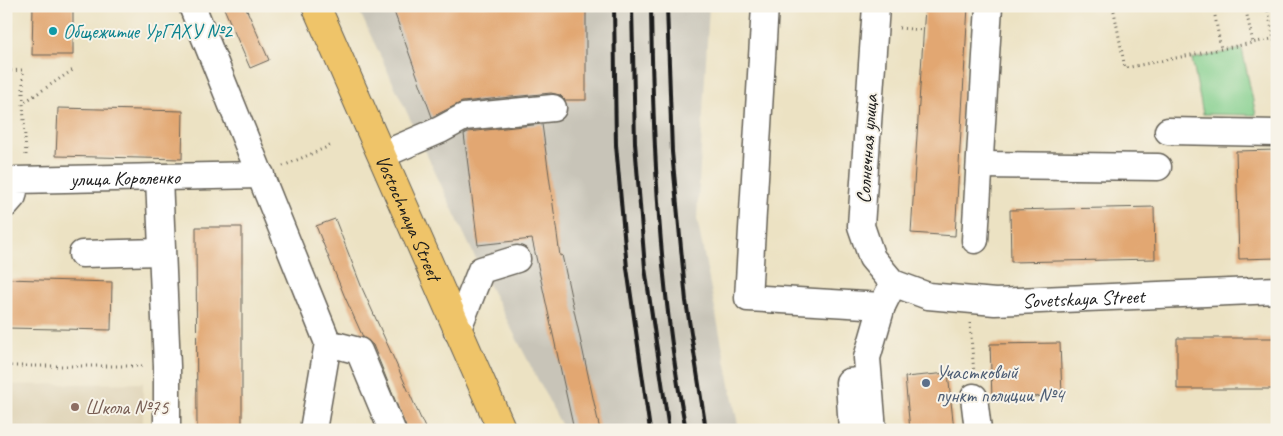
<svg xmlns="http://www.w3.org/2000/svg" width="1283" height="436" viewBox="0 0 1283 436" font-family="Caveat,sans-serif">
	<rect width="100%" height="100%" fill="#f7f3e8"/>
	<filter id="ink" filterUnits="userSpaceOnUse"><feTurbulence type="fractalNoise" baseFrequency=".02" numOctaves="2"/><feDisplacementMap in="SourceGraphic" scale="10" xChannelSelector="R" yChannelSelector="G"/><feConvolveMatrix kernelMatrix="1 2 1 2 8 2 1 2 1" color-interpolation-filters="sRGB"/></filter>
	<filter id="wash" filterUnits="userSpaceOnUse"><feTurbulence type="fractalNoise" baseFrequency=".0096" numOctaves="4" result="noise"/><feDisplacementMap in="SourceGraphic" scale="20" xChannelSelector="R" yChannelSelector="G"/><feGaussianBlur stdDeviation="1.12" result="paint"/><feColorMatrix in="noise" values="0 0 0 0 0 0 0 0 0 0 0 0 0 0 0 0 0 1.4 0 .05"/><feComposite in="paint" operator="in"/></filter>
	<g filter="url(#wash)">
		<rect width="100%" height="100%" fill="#ece2c3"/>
		<path fill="#ded2b4" d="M143,383V430H6V385Z"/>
		<path fill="#c8c4b8" d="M357,6H709L697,219L739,430H564L481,270Z"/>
		<path fill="#83cf8d" stroke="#507654" d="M1242,49L1256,115L1203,114L1192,59Z"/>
		<g id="blocks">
			<path fill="#e2a772" d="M33,6H73V55H32Z
				M223,6H245L269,60L250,68Z
				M392,6H586V100H565L560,95L551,93L462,102L432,117Z
				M925,6H968L955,236L911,233Z
				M58,108L183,111L182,159L56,156Z
				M542,124L560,256L562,255L600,430H574L532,239L478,245L464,134L468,132Z
				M1277,150V258L1239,259L1236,151Z
				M1154,207L1155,259L1011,262L1010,210Z
				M335,219L362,288L426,430H407L373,345L363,337L344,295L316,226Z
				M196,227H242V430H197Z
				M6,279L112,282L111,330L6,328Z
				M1177,338H1277V389H1177Z
				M1060,343L1062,396L992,398L990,344Z
				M948,373L954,430H910L905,377Z"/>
		</g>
	</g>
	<g filter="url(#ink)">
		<use href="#blocks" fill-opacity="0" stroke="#656156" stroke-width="1"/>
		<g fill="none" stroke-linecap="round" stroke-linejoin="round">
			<g stroke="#656156" stroke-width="29">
				<g id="minor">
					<path d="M192,6L328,343L313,430"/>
					<path d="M765,6L748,298L882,306"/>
					<path id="s1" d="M876,6L861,226L872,258L893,283L928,296L995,302L1277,290"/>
					<path d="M1168,131L1277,133"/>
					<path d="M382,155L440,130L464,117L553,108"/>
					<path d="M980,165L1158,167"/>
					<path d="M159,178L167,366V430"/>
					<path id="s2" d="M6,204L13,196L16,180L261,175"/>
					<path d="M975,240L989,6"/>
					<path d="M82,254L161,252"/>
					<path d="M457,331L481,270L517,259"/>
					<path d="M328,343L359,351L392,430"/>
					<path d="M974,397L978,430"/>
					<path d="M852,430L849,382L868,380"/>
					<path d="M873,430L867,358L882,306L890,290"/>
				</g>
			</g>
			<g stroke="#656156" stroke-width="30">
				<g id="major">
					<path id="s3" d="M316,6L502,430"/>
				</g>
			</g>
			<path stroke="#656156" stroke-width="3" stroke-dasharray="1 4" stroke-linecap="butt" d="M1113,6L1125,68L1277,38
				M1245,6L1253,43
				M1267,6L1277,54
				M1215,16L1221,49
				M899,28L924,30
				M6,71L23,70V102
				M26,155L23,103L73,70
				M283,166L332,145
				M970,323L974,374
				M6,366H143"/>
			<use href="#minor" stroke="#fff" stroke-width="26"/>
			<use href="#major" stroke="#efc469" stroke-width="28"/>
			<path stroke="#1c1c1c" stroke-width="4" d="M614,6L616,145L627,268L650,430
				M632,6L635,143L645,268L669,430
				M651,6C653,148 659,290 686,430
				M667,6L672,152L686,301L706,430"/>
		</g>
	</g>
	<circle fill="#0f9aa8" stroke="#f7f3e8" stroke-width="2" cx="53" cy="31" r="5"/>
	<circle fill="#5c6f8a" stroke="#f7f3e8" stroke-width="2" cx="926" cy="383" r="5"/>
	<circle fill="#8d6e63" stroke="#f7f3e8" stroke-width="2" cx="75" cy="407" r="5"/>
	<g text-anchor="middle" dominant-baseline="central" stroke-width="4" stroke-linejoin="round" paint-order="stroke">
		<g font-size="20" fill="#0d838f" stroke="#f7f3e8" text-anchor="start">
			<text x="63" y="31">Общежитие УрГАХУ №2</text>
		</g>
		<g font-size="20" fill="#1c1c1c" stroke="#f7f3e8">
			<text transform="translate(867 149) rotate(-86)">Солнечная улица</text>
			<text stroke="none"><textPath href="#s2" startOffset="136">улица Короленко</textPath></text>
			<text stroke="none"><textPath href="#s3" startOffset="231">Vostochnaya Street</textPath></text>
			<text stroke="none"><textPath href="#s1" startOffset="480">Sovetskaya Street</textPath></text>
		</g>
		<g font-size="20" fill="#4e5e75" stroke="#f7f3e8" text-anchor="start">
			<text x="936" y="372">Участковый<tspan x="936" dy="23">пункт полиции №4</tspan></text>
		</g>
		<g font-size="20" fill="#785e54" stroke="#f7f3e8" text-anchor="start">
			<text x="85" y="407">Школа №75</text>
		</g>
	</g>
	<rect width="1283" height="436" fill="none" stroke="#f7f3e8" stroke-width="25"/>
</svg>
